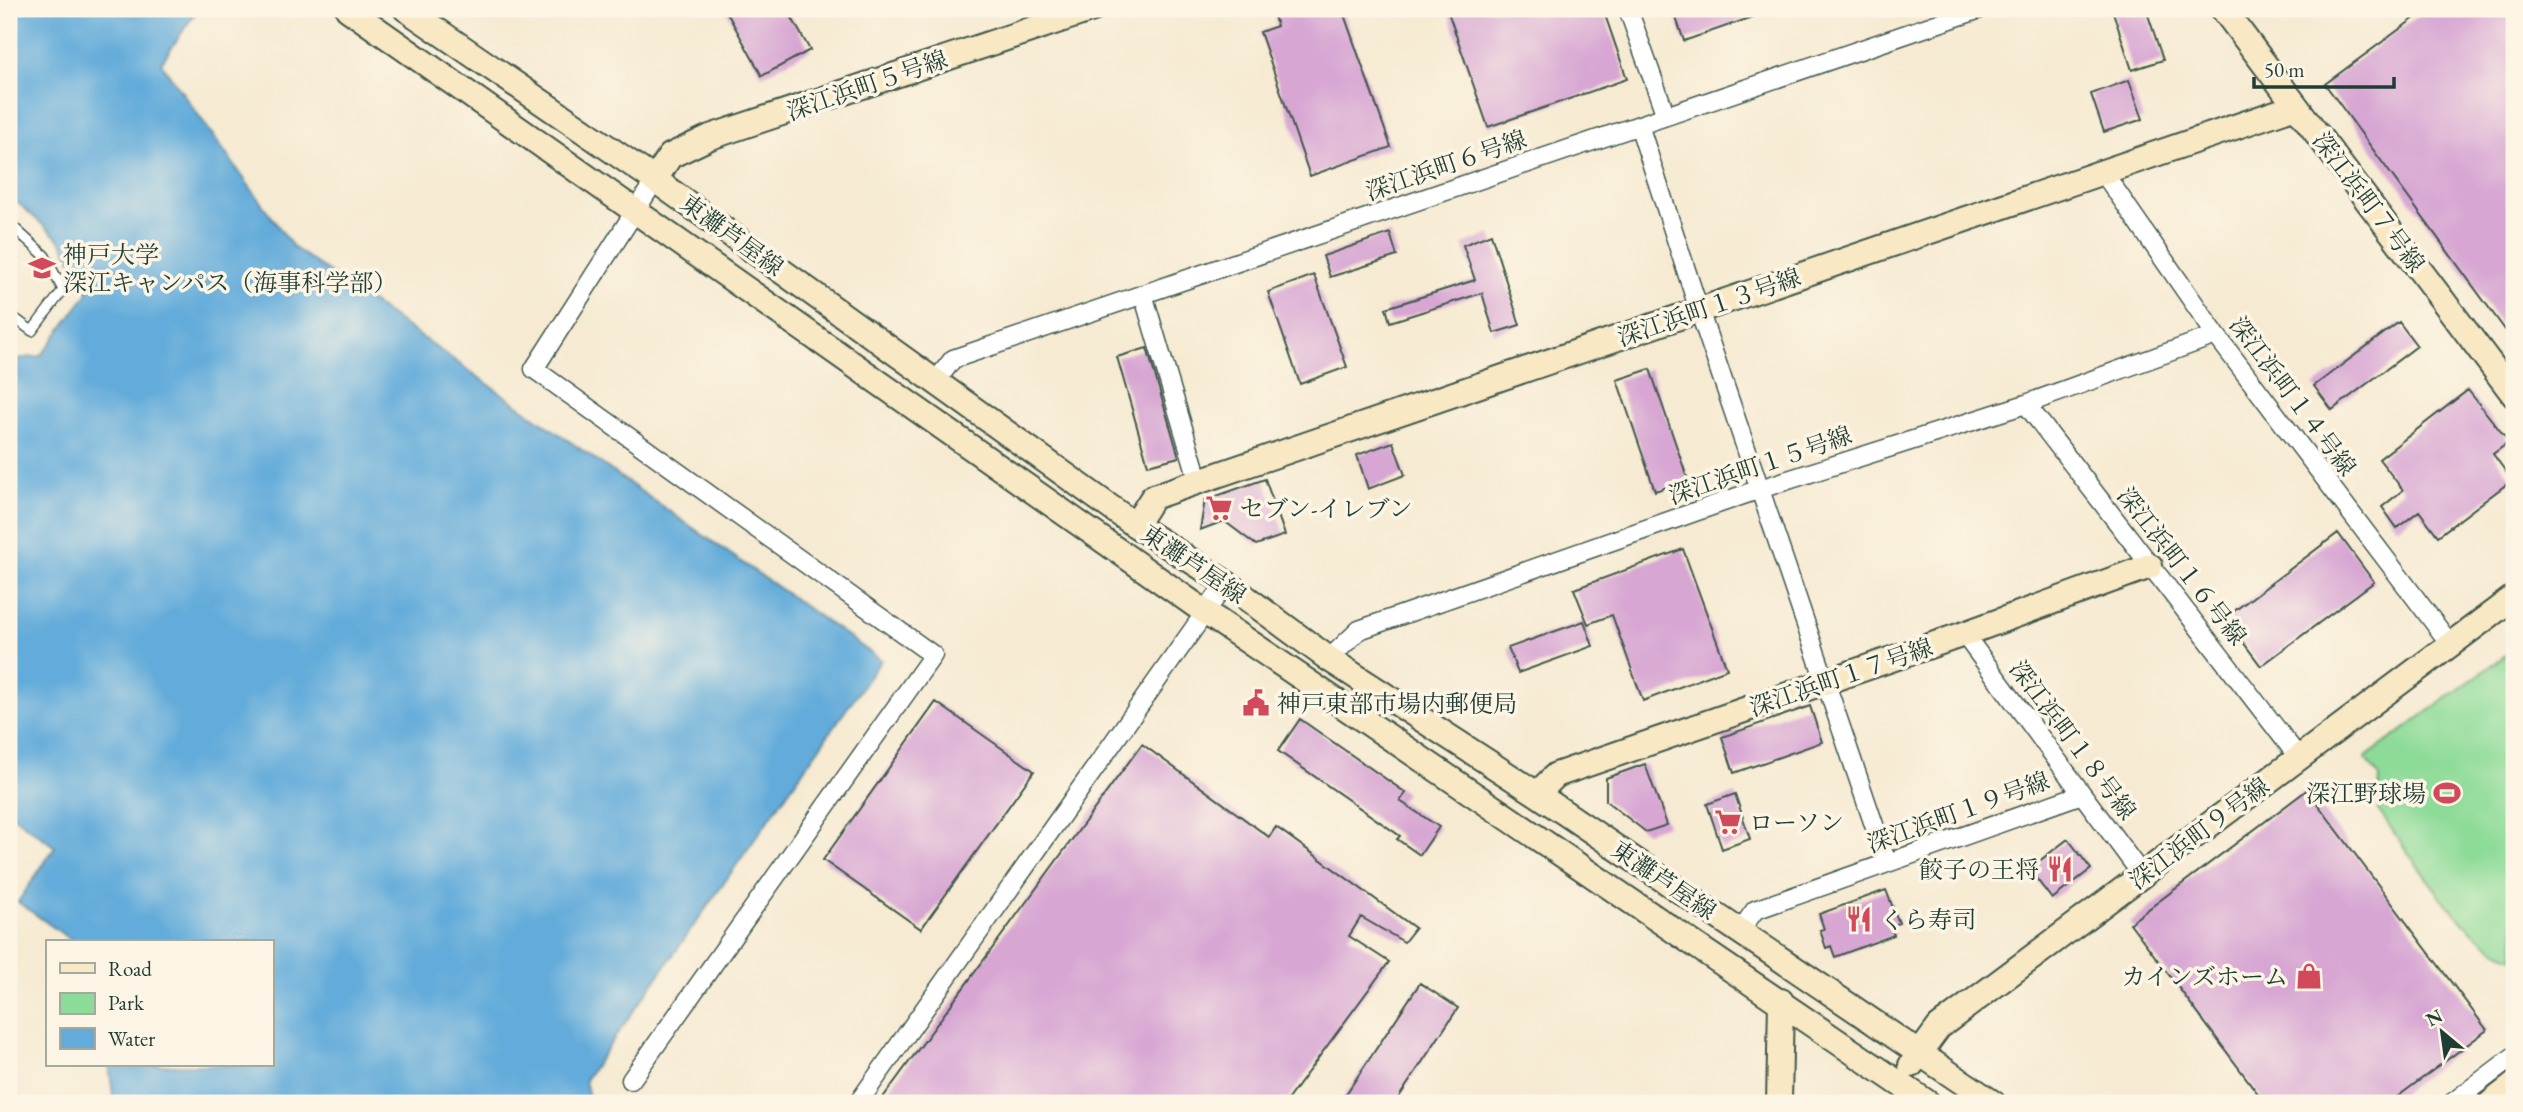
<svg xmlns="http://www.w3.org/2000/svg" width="2523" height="1112" viewBox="0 0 2523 1112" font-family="'EB Garamond','Noto Serif JP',serif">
	<rect width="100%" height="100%" fill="#fcf5e5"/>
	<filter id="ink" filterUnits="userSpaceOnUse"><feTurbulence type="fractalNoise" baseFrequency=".0143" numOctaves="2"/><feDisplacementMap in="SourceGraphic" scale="14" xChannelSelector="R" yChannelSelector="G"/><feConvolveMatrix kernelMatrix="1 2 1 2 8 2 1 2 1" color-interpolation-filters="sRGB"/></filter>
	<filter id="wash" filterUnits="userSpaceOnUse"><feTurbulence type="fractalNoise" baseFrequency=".00686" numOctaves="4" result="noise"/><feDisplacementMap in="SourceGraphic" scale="28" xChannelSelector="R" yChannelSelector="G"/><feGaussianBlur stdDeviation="1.57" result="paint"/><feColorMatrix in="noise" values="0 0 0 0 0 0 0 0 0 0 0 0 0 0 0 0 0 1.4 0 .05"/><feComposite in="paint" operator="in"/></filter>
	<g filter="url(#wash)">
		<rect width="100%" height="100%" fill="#f6ead2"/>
		<path fill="#8ddb98" stroke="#568c66" stroke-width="2" d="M2514,649V958C2464,943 2409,852 2378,810L2380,777L2365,758Z"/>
		<path fill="#62abda" stroke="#407487" stroke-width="2" d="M9,9H198L161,63L293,247L881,660L585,1080L590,1103H114L109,1065H271V942H74L18,902L55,847L9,813V360L41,356L88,293L61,241L9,195Z"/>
		<g id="blocks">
			<path fill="#d7a6d3" d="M725,9H787L810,50L762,76Z
				M1272,9H1342L1391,147L1310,176L1260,32L1277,26Z
				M1447,9H1603L1627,79L1488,127Z
				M1673,9H1769L1770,11L1684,41Z
				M2112,9H2146L2163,60L2132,70Z
				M2427,9H2514V342L2325,84Z
				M2129,80L2143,119L2104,132L2091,94Z
				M1390,233L1397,256L1330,277L1323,256Z
				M1491,234L1520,325L1494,333L1482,293L1390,322L1386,308L1475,280L1463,245Z
				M1314,275L1347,367L1300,384L1268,292Z
				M2399,322L2417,346L2332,410L2314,386Z
				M1147,348L1179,457L1148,465L1117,357Z
				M1650,369L1688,480L1655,491L1617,380Z
				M2468,390L2509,442L2493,454L2512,480L2438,536L2419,511L2397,528L2382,507L2403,490L2379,459Z
				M1393,442L1405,475L1368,489L1357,455Z
				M1265,479L1285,535L1256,545L1224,521L1200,530L1205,500Z
				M2338,533L2374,582L2261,666L2225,618Z
				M1683,549L1727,669L1643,701L1612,615L1588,624L1574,589Z
				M1584,621L1593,646L1518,673L1508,648Z
				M936,702L1034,771L921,929L823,860Z
				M1810,706L1822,742L1734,773L1722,737Z
				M1300,719L1406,793L1400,801L1439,827L1420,855L1397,839L1400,836L1278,751Z
				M1142,744L1269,837L1276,827L1415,928L1404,942L1361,917L1349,936L1389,962L1285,1103H879Z
				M1645,764L1667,825L1646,832L1606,801V778Z
				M2307,790L2487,1030L2389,1103H2265L2130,923Z
				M1735,794L1750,839L1722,849L1707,804Z
				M2068,839L2091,869L2052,899L2029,869Z
				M1886,890L1899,923L1890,926L1894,935L1835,957L1831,946L1826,948L1820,930L1824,929L1819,914Z
				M1420,983L1458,1008L1395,1103H1340Z"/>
		</g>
	</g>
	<g filter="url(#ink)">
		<use href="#blocks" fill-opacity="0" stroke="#3f574c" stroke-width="2"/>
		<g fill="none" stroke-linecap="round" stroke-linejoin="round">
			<g stroke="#3f574c" stroke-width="12">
				<path id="lane" d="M9,223L45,256L63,290L32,331L9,314"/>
			</g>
			<g stroke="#3f574c" stroke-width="21">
				<path id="street" d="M1628,9L1666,116
					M1639,125L1699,310L1887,863
					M2103,172L2216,335L2451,645
					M1143,294L1199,482
					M936,381L953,359L1980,9
					M2026,404L2299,758
					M1964,634L2142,875
					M1329,659L1359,630L1760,489L2026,404L2216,335
					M1740,931L1755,910L2082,794
					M631,1080L933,655L534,369L655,180
					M858,1103L1226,583
					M2452,1103L2514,1056"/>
			</g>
			<g stroke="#3f574c" stroke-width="28">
				<path id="secondary" d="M348,9L1205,612L1928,1103
					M406,9L655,180L1135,525L1226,583L1329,659L1537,794L1993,1103
					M2223,9L2514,395
					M655,180L670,156L710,137L1093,9
					M1135,525L1153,497L2296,106
					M1537,794L1556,775L1964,634L2150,566
					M1911,1065L1939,1027L2514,597
					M1779,1103L1781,1001
					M2491,1103L2514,1085"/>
			</g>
			<path stroke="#3f574c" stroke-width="3.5" stroke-dasharray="2 5" stroke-linecap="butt" d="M2427,1103L2435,1097"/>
			<use href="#lane" stroke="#fff" stroke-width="9"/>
			<use href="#street" stroke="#fff" stroke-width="18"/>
			<use href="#secondary" stroke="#f8e8c3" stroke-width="24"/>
		</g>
	</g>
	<defs>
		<g id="university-bare" transform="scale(2.1)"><path d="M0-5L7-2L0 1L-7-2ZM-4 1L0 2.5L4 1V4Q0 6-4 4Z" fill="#d1495b" stroke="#fcf5e5" stroke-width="2.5" paint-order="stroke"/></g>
		<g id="supermarket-bare" transform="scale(2.1)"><path d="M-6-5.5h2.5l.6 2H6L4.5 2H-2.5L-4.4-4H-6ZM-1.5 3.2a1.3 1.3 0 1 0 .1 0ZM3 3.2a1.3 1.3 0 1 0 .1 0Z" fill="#d1495b" stroke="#fcf5e5" stroke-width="2.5" paint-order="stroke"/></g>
		<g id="civic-bare" transform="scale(2.1)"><path d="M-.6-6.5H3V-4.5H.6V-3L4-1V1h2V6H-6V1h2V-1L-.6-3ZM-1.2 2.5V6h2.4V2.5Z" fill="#d1495b" stroke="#fcf5e5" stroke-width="2.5" paint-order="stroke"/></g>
		<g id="stadium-bare" transform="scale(2.1)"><path d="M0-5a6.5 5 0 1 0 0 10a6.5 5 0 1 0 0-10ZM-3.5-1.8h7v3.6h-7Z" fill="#d1495b" stroke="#fcf5e5" stroke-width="2.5" paint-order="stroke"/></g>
		<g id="restaurant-bare" transform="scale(2.1)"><path d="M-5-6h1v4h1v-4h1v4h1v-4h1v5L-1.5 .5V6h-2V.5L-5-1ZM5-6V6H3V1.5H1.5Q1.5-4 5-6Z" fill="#d1495b" stroke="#fcf5e5" stroke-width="2.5" paint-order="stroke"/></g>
		<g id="shop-bare" transform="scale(2.1)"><path d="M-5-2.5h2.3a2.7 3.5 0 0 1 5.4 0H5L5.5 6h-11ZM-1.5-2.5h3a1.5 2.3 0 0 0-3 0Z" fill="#d1495b" stroke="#fcf5e5" stroke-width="2.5" paint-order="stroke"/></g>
	</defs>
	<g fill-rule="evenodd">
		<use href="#university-bare" x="42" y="268"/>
		<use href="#supermarket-bare" x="1219" y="508"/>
		<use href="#civic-bare" x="1256" y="703"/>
		<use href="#stadium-bare" x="2447" y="793"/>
		<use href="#supermarket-bare" x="1728" y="822"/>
		<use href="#restaurant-bare" x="2060" y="869"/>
		<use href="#restaurant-bare" x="1859" y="919"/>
		<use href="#shop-bare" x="2309" y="976"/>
	</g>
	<g text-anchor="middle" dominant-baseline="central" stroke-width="7" stroke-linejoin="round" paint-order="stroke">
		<g font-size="24" fill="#1f3d34" stroke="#fcf5e5">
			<text transform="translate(867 85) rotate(-19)">深江浜町５号線</text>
			<text transform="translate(1446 165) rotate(-19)">深江浜町６号線</text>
			<text transform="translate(2369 202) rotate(53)">深江浜町７号線</text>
			<text transform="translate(732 235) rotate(36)">東灘芦屋線</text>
			<text transform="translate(1709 307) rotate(-19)">深江浜町１３号線</text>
			<text transform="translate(2293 396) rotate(53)">深江浜町１４号線</text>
			<text transform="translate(1760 465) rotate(-19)">深江浜町１５号線</text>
			<text transform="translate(1194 564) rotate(34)">東灘芦屋線</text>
			<text transform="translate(2182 566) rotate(52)">深江浜町１６号線</text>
			<text transform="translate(1841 677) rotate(-19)">深江浜町１７号線</text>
			<text transform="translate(2073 740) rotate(53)">深江浜町１８号線</text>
			<text transform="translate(1958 812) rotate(-20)">深江浜町１９号線</text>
			<text transform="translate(2199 833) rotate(-37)">深江浜町９号線</text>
			<text transform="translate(1664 880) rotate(34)">東灘芦屋線</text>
		</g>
		<g font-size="24" fill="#1f3d34" stroke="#fcf5e5" text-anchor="start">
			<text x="63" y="254">神戸大学<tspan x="63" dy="28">深江キャンパス（海事科学部）</tspan></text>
			<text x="1240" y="508">セブン-イレブン</text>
			<text x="1277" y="703">神戸東部市場内郵便局</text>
			<text x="2426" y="793" text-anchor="end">深江野球場</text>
			<text x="1749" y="822">ローソン</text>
			<text x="2039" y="869" text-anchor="end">餃子の王将</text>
			<text x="1880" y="919">くら寿司</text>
			<text x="2288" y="976" text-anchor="end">カインズホーム</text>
		</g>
	</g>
	<rect width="2523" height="1112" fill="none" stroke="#fcf5e5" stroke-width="35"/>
	<rect x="46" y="940" width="228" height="126" fill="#fcf5e5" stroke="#a4ab9e" stroke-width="2"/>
	<rect x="60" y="963" width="35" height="10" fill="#f8e8c3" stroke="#a4ab9e" stroke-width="2"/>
	<text x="108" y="976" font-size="21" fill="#1f3d34">Road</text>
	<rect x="60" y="993" width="35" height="21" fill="#8ddb98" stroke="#a4ab9e" stroke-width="2"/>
	<text x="108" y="1010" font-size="21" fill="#1f3d34">Park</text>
	<rect x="60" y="1028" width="35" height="21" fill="#62abda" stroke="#a4ab9e" stroke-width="2"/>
	<text x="108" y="1046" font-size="21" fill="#1f3d34">Water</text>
	<g transform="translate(2442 1032) rotate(331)" stroke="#fcf5e5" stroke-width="5" paint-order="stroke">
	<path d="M0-5L12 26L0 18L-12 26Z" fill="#1f3d34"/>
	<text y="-10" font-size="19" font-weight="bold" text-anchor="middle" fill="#1f3d34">N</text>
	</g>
	<path d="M2254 77v10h140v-10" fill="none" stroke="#1f3d34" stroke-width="3.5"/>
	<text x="2264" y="77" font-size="21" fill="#1f3d34" stroke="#fcf5e5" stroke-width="5" paint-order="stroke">50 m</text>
</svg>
